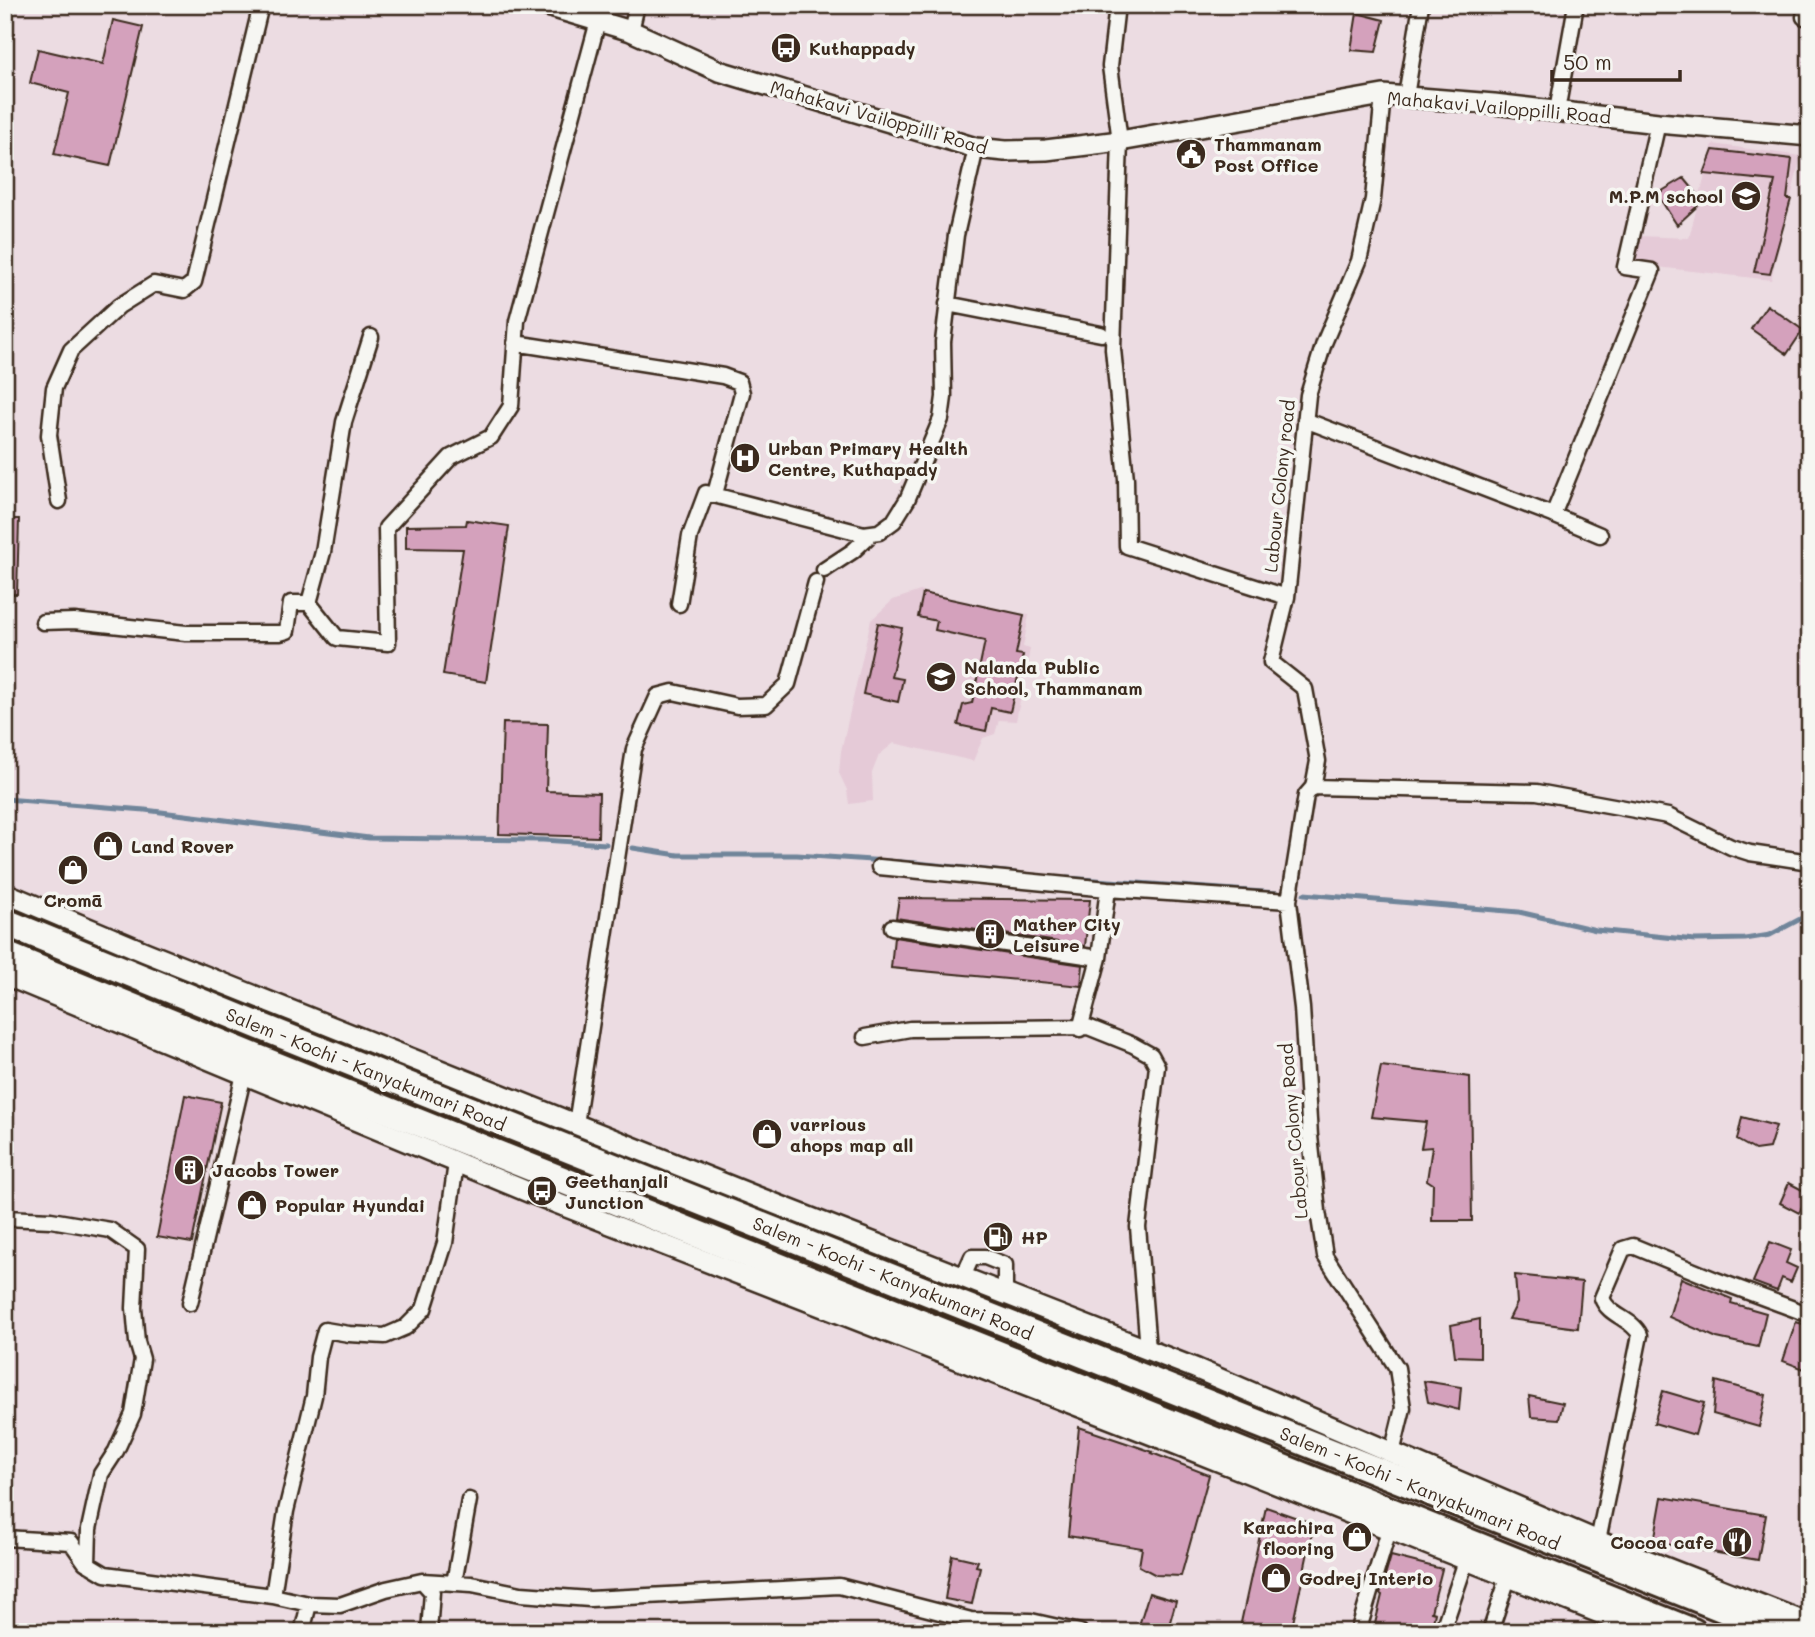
<svg xmlns="http://www.w3.org/2000/svg" width="1815" height="1637" viewBox="0 0 1815 1637" font-family="Mali,sans-serif">
	<rect width="100%" height="100%" fill="#ecdce2"/>
	<filter id="ink" filterUnits="userSpaceOnUse"><feTurbulence type="fractalNoise" baseFrequency=".0143" numOctaves="2"/><feDisplacementMap in="SourceGraphic" scale="14" xChannelSelector="R" yChannelSelector="G"/><feConvolveMatrix kernelMatrix="1 2 1 2 8 2 1 2 1" color-interpolation-filters="sRGB"/></filter>
	<g filter="url(#ink)">
		<path fill="#e5cad7" d="M1713,144L1801,156L1771,280L1631,264L1638,236L1689,238Z
			M920,591L1029,615L1023,647L1030,649L1016,721L999,720L995,734L983,738L973,761L894,743L879,755L872,773L873,801L849,804L847,790L839,773L841,751L871,620L893,600Z"/>
		<g fill="none" stroke-linecap="round" stroke-linejoin="round">
			<path stroke="#6f859a" stroke-width="5" d="M5,799L145,810L369,838L543,840L606,844
				M633,848L678,855H797L916,863L1015,873
				M1067,878L1277,893
				M1304,894L1519,912L1596,930L1695,940L1745,939L1770,935L1804,917L1810,927"/>
		</g>
		<path fill="#d4a1bc" stroke="#3b2a1e" stroke-width="2" d="M1357,13L1384,20L1376,52L1351,50Z
			M113,20L143,27L110,166L54,154L69,93L30,83L38,49L103,64Z
			M1713,150L1792,159L1787,199H1791L1770,274L1754,272L1775,181L1704,174Z
			M1684,178L1703,201L1677,225L1657,194Z
			M1767,305L1803,330L1787,354L1751,329Z
			M5,519H19L17,594H5Z
			M467,520L509,526L486,682L443,675L463,549L406,548V526L466,525Z
			M923,593L1024,615L1016,654L1023,655L1010,712L991,708L986,731L958,725L963,705L972,703L985,641L935,630L937,621L918,617Z
			M878,623L902,628L891,677L903,679L898,702L863,694Z
			M503,723L548,724L546,791L599,793L598,837L499,834Z
			M899,898L1090,900L1085,946L896,918Z
			M894,937L1083,965L1081,986L891,968Z
			M1381,1066L1470,1077L1472,1221H1432L1433,1184L1427,1180L1432,1147L1421,1148L1426,1122L1371,1117Z
			M185,1095L221,1102L192,1243L157,1237Z
			M1742,1117L1776,1126L1769,1148L1755,1150L1737,1140Z
			M1789,1183L1810,1194L1799,1213L1780,1203Z
			M1770,1242L1791,1250L1786,1263L1797,1268L1791,1282L1782,1278L1777,1291L1753,1282Z
			M1515,1275L1582,1282L1578,1328L1509,1319L1517,1303Z
			M1681,1278L1732,1299L1731,1303L1766,1313L1758,1347L1717,1338L1669,1317Z
			M1480,1319V1357L1455,1356L1451,1325Z
			M1796,1322L1810,1326V1353L1804,1369L1783,1361Z
			M1424,1381L1461,1387L1459,1410L1428,1402Z
			M1716,1381L1766,1395L1759,1427L1713,1414Z
			M1663,1391L1704,1403L1695,1435L1654,1423Z
			M1529,1396L1563,1403L1559,1419L1531,1417Z
			M1079,1427L1153,1452L1152,1453L1209,1475L1181,1576L1156,1575L1139,1566L1142,1548L1068,1536Z
			M1662,1497L1766,1515L1758,1560L1654,1542Z
			M1266,1507L1314,1524L1291,1632H1239Z
			M952,1555L978,1561L976,1566L980,1567L972,1604L945,1599Z
			M1391,1556L1442,1569L1431,1612L1435,1613L1431,1632H1373L1382,1595L1380,1594Z
			M1149,1593L1176,1601L1167,1632H1137Z"/>
		<g fill="none" stroke-linecap="round" stroke-linejoin="round">
			<g stroke="#3b2a1e" stroke-width="19">
				<path id="street" d="M1117,5L1110,66L1120,141L1113,349L1126,479L1127,546L1287,597
					M1804,17L1806,5
					M631,31L637,5
					M1406,96L1421,5
					M1557,111L1576,5
					M947,304L1101,334
					M515,343L723,376L739,382L742,393L715,494
					M1305,420L1553,515L1600,535
					M59,501L49,435L54,388L71,350L119,306L154,284L184,290L194,282L261,5
					M1553,515L1652,271L1625,267L1658,123
					M824,570L853,551L871,534
					M309,603L337,638L388,643L386,528L451,457L491,437L511,406L517,321L598,21
					M679,604L690,536L706,493L864,534L879,532L894,521L907,500L941,419L944,397L943,342L956,235L976,148
					M43,622L74,621L186,633H280L287,631L291,603H309L323,552L344,422L371,337
					M1313,787L1318,761L1305,689L1271,662L1287,597L1308,395L1324,343L1359,261L1373,199L1383,95
					M1313,787L1306,795L1289,901L1302,1008L1310,1136L1318,1211L1325,1256L1397,1368L1403,1408L1392,1453
					M1313,787L1537,792L1668,816L1731,847L1750,853L1810,862
					M879,867L1108,889L1099,958L1080,1029
					M1108,889L1289,901
					M892,927L1099,958
					M865,1037L910,1029L1088,1027L1133,1045L1151,1055L1157,1066L1138,1227L1148,1349
					M576,1124L634,749L658,696L673,692L737,706L766,705L788,684L816,582
					M5,1218L51,1220L110,1230L137,1249L134,1308L137,1342L142,1359L133,1414L116,1451L101,1474L89,1529L88,1564
					M963,1277L972,1257H985L1005,1265V1293
					M190,1303L244,1074
					M5,1538L71,1542L85,1562L105,1574L273,1596
					M1598,1541L1640,1335C1632,1318 1608,1316 1602,1298L1623,1249L1633,1246L1716,1280L1810,1315
					M422,1581L472,1584L521,1594L590,1599L839,1586L971,1620L1031,1621L1080,1632
					M454,1583L469,1500
					M302,1632L309,1604
					M429,1632L432,1592L422,1581L386,1589L340,1605L309,1604L273,1596L286,1511L314,1396L318,1357L325,1330L349,1334L385,1336L406,1327L424,1309L445,1243L456,1163
					M1358,1632L1389,1530
					M1442,1632L1466,1561
					M1490,1632L1508,1578"/>
			</g>
			<g stroke="#3b2a1e" stroke-width="24">
				<path id="secondary" d="M544,5L631,31L719,71L976,148L1005,151L1046,150L1120,141L1383,95L1494,104L1658,123L1810,136
					M5,893L145,952L755,1196L1197,1369L1598,1541L1810,1624
					M5,975L533,1194L1178,1445L1647,1632"/>
			</g>
			<g stroke="#3b2a1e" stroke-width="32">
				<path id="highway" d="M5,922L257,1025L1782,1632
					M5,955L255,1057L1693,1632"/>
			</g>
			<use href="#street" stroke="#f6f6f2" stroke-width="14"/>
			<use href="#secondary" stroke="#f6f6f2" stroke-width="19"/>
			<use href="#highway" stroke="#f6f6f2" stroke-width="26"/>
		</g>
	</g>
	<defs>
		<g id="bus-disc" transform="scale(1.575)"><circle r="9.5" fill="#3b2a1e" stroke="#f6f6f2"/><path d="M-5-6H5V4H4V6H2V4H-2V6H-4V4H-5ZM-3.5-4V0h7V-4ZM-3.5 1.2v1.5H-2V1.2ZM2 1.2v1.5H3.5V1.2Z" fill="#fff"/></g>
		<g id="civic-disc" transform="scale(1.575)"><circle r="9.5" fill="#3b2a1e" stroke="#f6f6f2"/><path d="M-.6-6.5H3V-4.5H.6V-3L4-1V1h2V6H-6V1h2V-1L-.6-3ZM-1.2 2.5V6h2.4V2.5Z" fill="#fff"/></g>
		<g id="school-disc" transform="scale(1.575)"><circle r="9.5" fill="#3b2a1e" stroke="#f6f6f2"/><path d="M0-5L7-2L0 1L-7-2ZM-4 1L0 2.5L4 1V4Q0 6-4 4Z" fill="#fff"/></g>
		<g id="hospital-disc" transform="scale(1.575)"><circle r="9.5" fill="#3b2a1e" stroke="#f6f6f2"/><path d="M-5-5h3v3.5h4V-5h3V5h-3V1.5h-4V5h-3Z" fill="#fff"/></g>
		<g id="shop-disc" transform="scale(1.575)"><circle r="9.5" fill="#3b2a1e" stroke="#f6f6f2"/><path d="M-5-2.5h2.3a2.7 3.5 0 0 1 5.4 0H5L5.5 6h-11ZM-1.5-2.5h3a1.5 2.3 0 0 0-3 0Z" fill="#fff"/></g>
		<g id="building-disc" transform="scale(1.575)"><circle r="9.5" fill="#3b2a1e" stroke="#f6f6f2"/><path d="M-4-6H4V6H1V3H-1V6H-4ZM-2.5-4.3h1.7v1.8h-1.7ZM.8-4.3h1.7v1.8H.8ZM-2.5-1h1.7V.8h-1.7ZM.8-1h1.7V.8H.8Z" fill="#fff"/></g>
		<g id="fuel-disc" transform="scale(1.575)"><circle r="9.5" fill="#3b2a1e" stroke="#f6f6f2"/><path d="M-5.5-6h7V0h2V4h1.3V-2.5L3-4.5l.8-.8L6-3V5H2.5V1h-1V6h-7ZM-4.2-4.7v3.2H.2V-4.7Z" fill="#fff"/></g>
		<g id="restaurant-disc" transform="scale(1.575)"><circle r="9.5" fill="#3b2a1e" stroke="#f6f6f2"/><path d="M-5-6h1v4h1v-4h1v4h1v-4h1v5L-1.5 .5V6h-2V.5L-5-1ZM5-6V6H3V1.5H1.5Q1.5-4 5-6Z" fill="#fff"/></g>
	</defs>
	<g fill-rule="evenodd">
		<use href="#bus-disc" x="786" y="48"/>
		<use href="#civic-disc" x="1191" y="154"/>
		<use href="#school-disc" x="1746" y="196"/>
		<use href="#hospital-disc" x="745" y="458"/>
		<use href="#school-disc" x="941" y="677"/>
		<use href="#shop-disc" x="108" y="846"/>
		<use href="#shop-disc" x="73" y="870"/>
		<use href="#building-disc" x="990" y="934"/>
		<use href="#shop-disc" x="767" y="1134"/>
		<use href="#building-disc" x="189" y="1170"/>
		<use href="#bus-disc" x="542" y="1191"/>
		<use href="#shop-disc" x="252" y="1205"/>
		<use href="#fuel-disc" x="998" y="1237"/>
		<use href="#shop-disc" x="1357" y="1537"/>
		<use href="#restaurant-disc" x="1737" y="1542"/>
		<use href="#shop-disc" x="1276" y="1578"/>
	</g>
	<g text-anchor="middle" dominant-baseline="central" stroke-width="7" stroke-linejoin="round" paint-order="stroke">
		<g font-size="18" font-weight="bold" fill="#3b2a1e" stroke="#f6f6f2" text-anchor="start">
			<text x="809" y="48">Kuthappady</text>
			<text x="1214" y="144">Thammanam<tspan x="1214" dy="21">Post Office</tspan></text>
			<text x="1723" y="196" text-anchor="end">M.P.M school</text>
			<text x="768" y="448">Urban Primary Health<tspan x="768" dy="21">Centre, Kuthapady</tspan></text>
			<text x="964" y="667">Nalanda Public<tspan x="964" dy="21">School, Thammanam</tspan></text>
			<text x="131" y="846">Land Rover</text>
			<text x="73" y="900" text-anchor="middle">Cromā</text>
			<text x="1013" y="924">Mather City<tspan x="1013" dy="21">Leisure</tspan></text>
			<text x="790" y="1124">varrious<tspan x="790" dy="21">ahops map all</tspan></text>
			<text x="212" y="1170">Jacobs Tower</text>
			<text x="565" y="1181">Geethanjali<tspan x="565" dy="21">Junction</tspan></text>
			<text x="275" y="1205">Popular Hyundai</text>
			<text x="1021" y="1237">HP</text>
			<text x="1334" y="1527" text-anchor="end">Karachira<tspan x="1334" dy="21">flooring</tspan></text>
			<text x="1714" y="1542" text-anchor="end">Cocoa cafe</text>
			<text x="1299" y="1578">Godrej Interio</text>
		</g>
		<g font-size="18" fill="#3b2a1e" stroke="#f6f6f2">
			<text transform="translate(1499 107) rotate(5)">Mahakavi Vailoppilli Road</text>
			<text transform="translate(879 117) rotate(16)">Mahakavi Vailoppilli Road</text>
			<text transform="translate(1279 486) rotate(-84)">Labour Colony road</text>
			<text transform="translate(366 1069) rotate(22)">Salem - Kochi - Kanyakumari Road</text>
			<text transform="translate(1293 1131) rotate(-95)">Labour Colony Road</text>
			<text transform="translate(893 1278) rotate(22)">Salem - Kochi - Kanyakumari Road</text>
			<text transform="translate(1420 1488) rotate(22)">Salem - Kochi - Kanyakumari Road</text>
		</g>
	</g>
	<rect width="1815" height="1637" fill="none" stroke="#f6f6f2" stroke-width="28"/>
	<rect x="14" y="14" width="1787" height="1609" fill="none" stroke="#3b2a1e" stroke-width="2.5" filter="url(#ink)"/>
	<path d="M1552 70v10h128v-10" fill="none" stroke="#3b2a1e" stroke-width="3.5"/>
	<text x="1563" y="70" font-size="21" fill="#3b2a1e" stroke="#f6f6f2" stroke-width="5" paint-order="stroke">50 m</text>
</svg>
